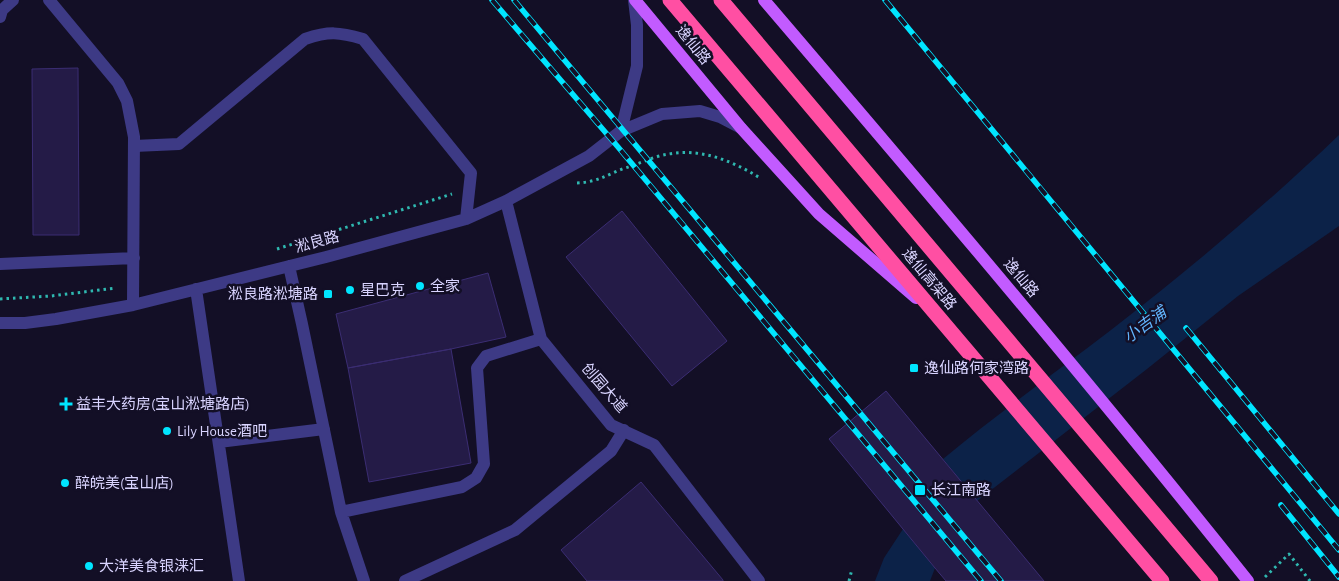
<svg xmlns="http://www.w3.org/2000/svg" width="1339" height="581" viewBox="0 0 1339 581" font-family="'Alegreya Sans','Noto Sans SC',sans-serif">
	<rect width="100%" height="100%" fill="#130f26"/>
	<path fill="#0c2248" d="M1339,135V226L1238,296L1147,369L977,501L943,459C997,414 1055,373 1111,330C1190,269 1267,204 1339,135Z
		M903,529L935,568L930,581H875L884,558Z"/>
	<path fill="#241b47" stroke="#3b2d73" d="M78,68L79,235H33L32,69Z
		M622,211L727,341L672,386L566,257Z
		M488,273L506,337L451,349L348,368L336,314Z
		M451,349L471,463L369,482L348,368Z
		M886,391L960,480L1044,581H946L935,568L829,439Z
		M641,482L723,580V581H587L561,550Z"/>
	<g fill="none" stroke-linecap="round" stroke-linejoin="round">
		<path stroke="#2fb8b0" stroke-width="3" stroke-dasharray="2.5 4" stroke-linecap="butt" d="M577,183C598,182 606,175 625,168C639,164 654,156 669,154C701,148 733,161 760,178
			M277,249L452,194
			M0,299L51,296L116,288
			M1265,577L1289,554L1310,581
			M849,581L852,569"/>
		<path stroke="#3d3a85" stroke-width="12" d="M49,0L118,83L127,101L134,137L133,305
			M0,17L2,10L13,0
			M621,131L637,66V25L634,0
			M134,146L179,144L305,39C329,31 339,32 363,39L471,173L466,219
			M506,201L541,339L611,425L654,445L759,581
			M0,264L134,258
			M289,266L302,324L341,512L364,581
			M196,289L239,581
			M0,323H25L56,319L133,305L326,257L466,219L506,201L589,156L621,131L662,114L700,111L720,117L741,128
			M219,442L324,429
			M341,512L462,487L476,478L484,464L477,368L486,356L541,339
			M405,581L515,530L611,451L624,430"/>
		<path stroke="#c25bff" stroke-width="12" d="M635,0L741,128L819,214L916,298
			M764,0C928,192 1091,384 1248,581"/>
		<path stroke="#ff4fa3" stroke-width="15" d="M721,0L1211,581"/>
		<g stroke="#00e5ff" stroke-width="5.5">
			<path id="rail" d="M492,0L618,147L981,581
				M514,0L1001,581
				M885,0L1339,550
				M1186,328L1339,514
				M1281,505L1339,577"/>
		</g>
		<use href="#rail" stroke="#130f26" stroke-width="4" stroke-dasharray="11" stroke-linecap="butt"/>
		<path stroke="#ff4fa3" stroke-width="15" d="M670,0L1162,581"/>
	</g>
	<g fill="#00e5ff" stroke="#130f26" stroke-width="2">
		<circle cx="420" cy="286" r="5"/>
		<circle cx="350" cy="290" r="5"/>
		<rect x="323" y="289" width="10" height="10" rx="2.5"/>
		<rect x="909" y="363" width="10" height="10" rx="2.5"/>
		<path d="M63.5 396.5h5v5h5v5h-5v5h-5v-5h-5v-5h5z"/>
		<circle cx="167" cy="431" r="5"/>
		<circle cx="65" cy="483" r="5"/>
		<rect x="914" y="484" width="12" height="12" rx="2.5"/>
		<circle cx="89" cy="566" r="5"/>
	</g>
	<g text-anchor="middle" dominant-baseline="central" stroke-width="5" stroke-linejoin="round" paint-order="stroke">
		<g font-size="15" fill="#d9d4ff" stroke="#130f26">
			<text transform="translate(693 45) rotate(51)">逸仙路</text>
			<text transform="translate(317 242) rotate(-15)">淞良路</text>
			<text transform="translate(1021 278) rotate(50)">逸仙路</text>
			<text transform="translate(929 279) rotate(50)">逸仙高架路</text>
			<text transform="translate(604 388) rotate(49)">创园大道</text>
		</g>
		<g font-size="15" fill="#d9d4ff" stroke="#130f26" text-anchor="start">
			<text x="430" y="286">全家</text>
			<text x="360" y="290">星巴克</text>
			<text x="318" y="294" text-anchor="end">淞良路淞塘路</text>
			<text x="924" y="368">逸仙路何家湾路</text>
			<text x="76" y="404">益丰大药房(宝山淞塘路店)</text>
			<text x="177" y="431">Lily House酒吧</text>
			<text x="75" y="483">醉皖美(宝山店)</text>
			<text x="931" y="490">长江南路</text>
			<text x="99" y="566">大洋美食银涞汇</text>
		</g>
		<g font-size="16" font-style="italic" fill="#62b6ff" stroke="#130f26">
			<text transform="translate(1145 325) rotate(-36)">小吉浦</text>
		</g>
	</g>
</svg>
